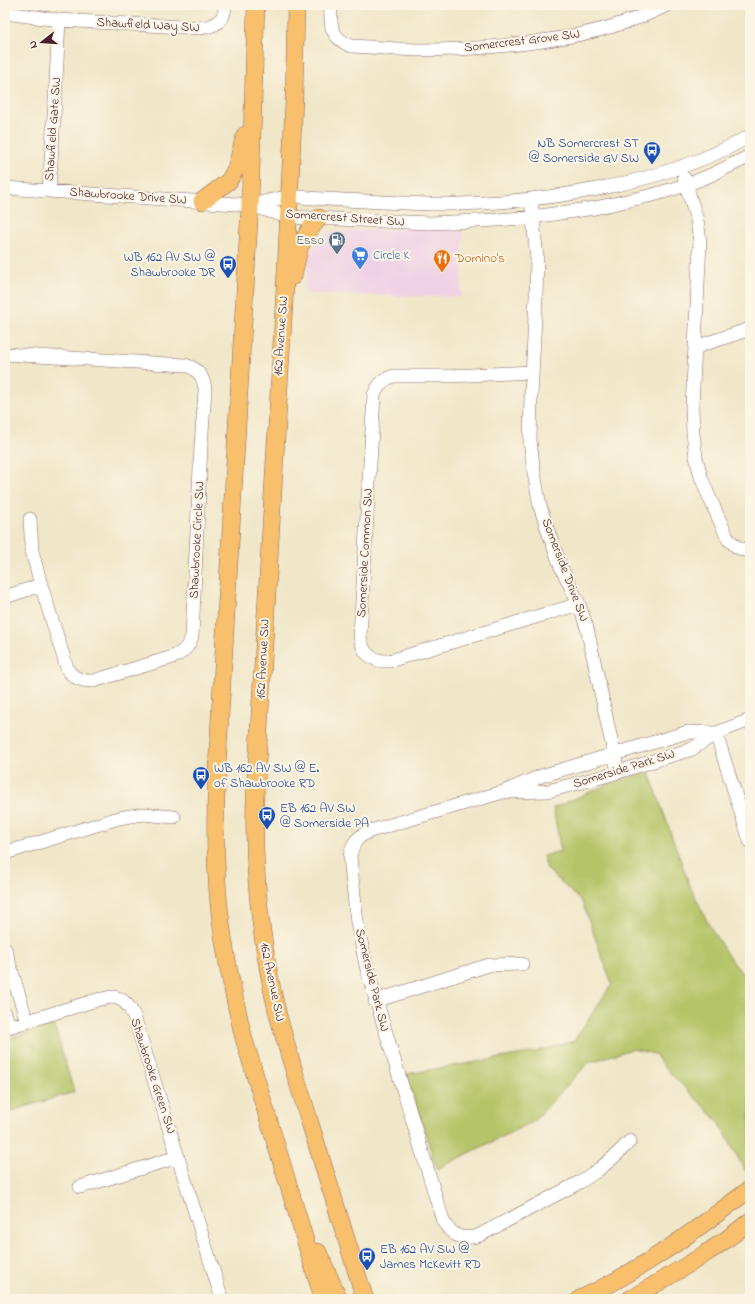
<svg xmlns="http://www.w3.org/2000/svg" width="755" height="1304" viewBox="0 0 755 1304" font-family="'Indie Flower',sans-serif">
	<rect width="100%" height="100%" fill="#fcf5e5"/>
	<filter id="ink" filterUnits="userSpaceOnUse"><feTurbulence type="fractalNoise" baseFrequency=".025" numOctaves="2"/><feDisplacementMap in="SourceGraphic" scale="8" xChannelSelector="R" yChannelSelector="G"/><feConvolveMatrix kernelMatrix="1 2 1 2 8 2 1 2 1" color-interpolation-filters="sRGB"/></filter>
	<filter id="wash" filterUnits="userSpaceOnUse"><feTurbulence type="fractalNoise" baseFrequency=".012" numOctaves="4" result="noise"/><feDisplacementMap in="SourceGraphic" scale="16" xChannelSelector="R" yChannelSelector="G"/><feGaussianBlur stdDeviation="0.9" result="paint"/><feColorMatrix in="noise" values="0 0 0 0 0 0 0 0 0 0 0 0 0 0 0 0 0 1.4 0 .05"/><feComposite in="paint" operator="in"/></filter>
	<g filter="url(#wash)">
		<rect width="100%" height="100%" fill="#f0e7c9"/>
		<path fill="#f0d0e5" d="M463,226L461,297L305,294L309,252L327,232Z"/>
		<path fill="#b5c467" stroke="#807249" d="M649,772L689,884L709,925L728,956L750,983V1176L744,1169L719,1122L664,1067L655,1054L632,1049L588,1063L534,1121L437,1169L406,1074L535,1052L574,1041L612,984L582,902L547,869L543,856L561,851L553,808L613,782Z
			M54,1024L74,1092L5,1113V1039Z"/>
	</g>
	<g filter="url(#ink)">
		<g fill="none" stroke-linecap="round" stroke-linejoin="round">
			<g stroke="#846562" stroke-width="14">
				<path id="minor" d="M331,5C330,26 330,37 351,46C373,47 395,49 418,50C460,50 501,47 542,41C585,35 628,25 667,5
					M5,13L59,20L200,28C215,26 225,22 225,5
					M684,178L697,220L700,242L692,408L693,433L696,457L701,477L707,492L728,539L737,547L744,550H750
					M5,188L250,205L288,217L430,223L498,220L533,217L595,208L653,195L686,185L711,175L750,156
					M49,191L55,101L59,20
					M531,199L537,259L536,296L531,397L530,440L534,473L540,506L548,531L561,567L579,604L587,628L618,772
					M252,205C264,202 276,199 288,197C300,196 314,199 327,199C361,201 396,203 430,204C532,205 661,187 750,136
					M696,347L750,329
					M5,354L185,365C198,368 204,378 205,390L201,446L192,636C189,647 183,653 173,657L93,681C82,681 73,679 67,668L41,585L32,551L30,519
					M532,372L450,376H394C383,379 378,385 374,395L360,636C362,653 372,662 389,661L579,604
					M5,597L41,585
					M716,733L750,841
					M509,792L548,791L605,776L692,749L716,733L750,720
					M5,853L119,818L143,814L174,817
					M5,949L27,1022
					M375,1001L489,965L522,964
					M5,1013L9,1027
					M5,1028L100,999C104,999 109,997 113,997C124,998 130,1007 134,1016L222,1299
					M630,1141L614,1157L598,1170L580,1182L478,1236C461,1240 452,1236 443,1221L367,970L357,923L350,857C352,843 358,836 370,831L503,792L541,776L688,732L716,733
					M80,1187L178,1157"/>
			</g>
			<g stroke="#846562" stroke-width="18">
				<path id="major" d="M256,5L250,205L217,768C215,816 214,865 220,914C225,956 234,998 244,1039L323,1299
					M296,5L294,100L286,270L255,799C253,863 259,926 272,989C281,1034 297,1078 310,1123C328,1182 347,1240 365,1299
					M202,201L229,181L236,168L245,135
					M293,276L300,246L310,229L319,218
					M318,1252L339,1299
					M580,1299C642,1270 696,1230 750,1189
					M630,1299C671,1275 713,1252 750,1221"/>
			</g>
			<use href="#minor" stroke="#fff" stroke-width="13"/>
			<use href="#major" stroke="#f8bf6c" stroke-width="17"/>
		</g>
	</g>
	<defs>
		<g id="bus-pin" transform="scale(0.9)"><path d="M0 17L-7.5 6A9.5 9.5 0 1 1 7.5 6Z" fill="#1a4fb4" stroke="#fcf5e5"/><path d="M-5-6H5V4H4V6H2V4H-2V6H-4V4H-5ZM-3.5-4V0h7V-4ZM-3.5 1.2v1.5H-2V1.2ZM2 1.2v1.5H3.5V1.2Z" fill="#fff"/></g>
		<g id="fuel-pin" transform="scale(0.9)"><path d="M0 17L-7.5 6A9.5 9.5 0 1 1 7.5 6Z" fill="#5c6f8a" stroke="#fcf5e5"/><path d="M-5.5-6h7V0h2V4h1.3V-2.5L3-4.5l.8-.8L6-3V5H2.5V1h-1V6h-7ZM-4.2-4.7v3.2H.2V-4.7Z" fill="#fff"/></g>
		<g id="supermarket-pin" transform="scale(0.9)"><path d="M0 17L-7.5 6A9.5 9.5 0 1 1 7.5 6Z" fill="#3f7fe0" stroke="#fcf5e5"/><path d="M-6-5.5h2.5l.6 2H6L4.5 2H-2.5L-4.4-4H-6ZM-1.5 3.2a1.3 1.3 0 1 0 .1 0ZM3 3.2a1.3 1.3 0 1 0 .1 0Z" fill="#fff"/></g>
		<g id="restaurant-pin" transform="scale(0.9)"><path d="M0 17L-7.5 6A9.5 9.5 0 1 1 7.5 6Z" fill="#e8710a" stroke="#fcf5e5"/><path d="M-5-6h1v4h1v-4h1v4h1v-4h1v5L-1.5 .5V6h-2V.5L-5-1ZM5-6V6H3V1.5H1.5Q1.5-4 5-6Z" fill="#fff"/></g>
	</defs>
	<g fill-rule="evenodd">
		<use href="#bus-pin" x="652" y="150"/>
		<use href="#fuel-pin" x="337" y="240"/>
		<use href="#supermarket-pin" x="360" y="255"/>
		<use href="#restaurant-pin" x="442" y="258"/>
		<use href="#bus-pin" x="228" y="264"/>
		<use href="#bus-pin" x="201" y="775"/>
		<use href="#bus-pin" x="267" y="815"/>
		<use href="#bus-pin" x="367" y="1256"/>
	</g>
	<g text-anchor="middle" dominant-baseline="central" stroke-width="4" stroke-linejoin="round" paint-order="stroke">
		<g font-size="13" fill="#4a1f2b" stroke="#fcf5e5">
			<text transform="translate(148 25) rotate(3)">Shawfield Way SW</text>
			<text transform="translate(522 41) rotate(-7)">Somercrest Grove SW</text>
			<text transform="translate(53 129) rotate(-86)">Shawfield Gate SW</text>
			<text transform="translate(128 196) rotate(4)">Shawbrooke Drive SW</text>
			<text transform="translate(345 218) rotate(4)">Somercrest Street SW</text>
			<text transform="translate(281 336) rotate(-86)">162 Avenue SW</text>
			<text transform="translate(197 540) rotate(-87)">Shawbrooke Circle SW</text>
			<text transform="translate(365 553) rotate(-87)">Somerside Common SW</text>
			<text transform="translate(565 570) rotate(69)">Somerside Drive SW</text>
			<text transform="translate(263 659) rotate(-87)">162 Avenue SW</text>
			<text transform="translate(624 769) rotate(-17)">Somerside Park SW</text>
			<text transform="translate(372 980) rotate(76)">Somerside Park SW</text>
			<text transform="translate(272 982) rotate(78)">162 Avenue SW</text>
			<text transform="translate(153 1076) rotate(72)">Shawbrooke Green SW</text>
		</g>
		<g font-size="13" fill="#164399" stroke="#fcf5e5" text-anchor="start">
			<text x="639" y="143" text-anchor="end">NB Somercrest ST<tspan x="639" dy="15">@ Somerside GV SW</tspan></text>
			<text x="215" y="257" text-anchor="end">WB 162 AV SW @<tspan x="215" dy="15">Shawbrooke DR</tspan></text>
			<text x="214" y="768">WB 162 AV SW @ E.<tspan x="214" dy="15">of Shawbrooke RD</tspan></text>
			<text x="280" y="808">EB 162 AV SW<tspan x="280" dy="15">@ Somerside PA</tspan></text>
			<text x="380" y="1249">EB 162 AV SW @<tspan x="380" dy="15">James McKevitt RD</tspan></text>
		</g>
		<g font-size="13" fill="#4e5e75" stroke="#fcf5e5" text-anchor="end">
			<text x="324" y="240">Esso</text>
		</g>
		<g font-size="13" fill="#366cbe" stroke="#fcf5e5" text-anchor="start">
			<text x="373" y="255">Circle K</text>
		</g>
		<g font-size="13" fill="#c56008" stroke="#fcf5e5" text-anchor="start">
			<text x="455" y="258">Domino's</text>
		</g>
	</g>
	<rect width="755" height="1304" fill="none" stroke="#fcf5e5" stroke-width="20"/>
	<g transform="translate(42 42) rotate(253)" stroke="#fcf5e5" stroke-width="3" paint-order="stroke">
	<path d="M0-3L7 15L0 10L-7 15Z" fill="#4a1f2b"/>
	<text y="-6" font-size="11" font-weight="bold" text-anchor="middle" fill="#4a1f2b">N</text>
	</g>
</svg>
